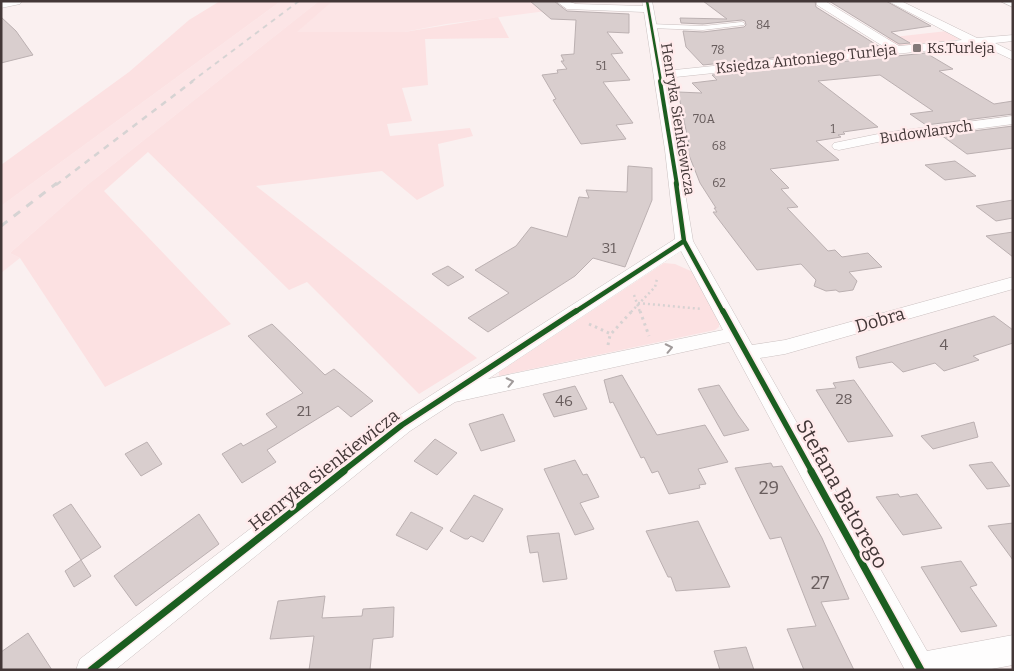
<svg xmlns="http://www.w3.org/2000/svg" width="1014" height="671" viewBox="0 0 1014 671" font-family="Bitter,serif">
	<rect width="100%" height="100%" fill="#faf0f0"/>
	<path fill="#fce5e6" d="M281,1H319L86,186L10,253L20,258L1,273V206Z
		M333,1H552L554,10L446,24L404,32H296Z"/>
	<path fill="#fce1e2" d="M220,1H281L1,206V165L129,72L189,20Z
		M319,1H333L297,32H404L498,17L509,38L425,39L428,85L402,88L412,121L387,124L390,136L470,128L473,136L438,144L444,186L417,200L382,171L256,186L477,358L419,394L307,282L289,290L148,152L104,191L231,324L105,387L20,258L10,253L86,186Z
		M947,31L962,39L901,47L894,45L885,38Z
		M664,263L675,264L693,272L719,320V327L715,330L499,376V372Z"/>
	<path fill="#d9cece" stroke="#bbb0b1" d="M530,1H554L567,11L629,14V33L607,32L623,53L611,54L630,80L603,82L633,123L616,125L626,139L581,144L553,100L556,99L542,75L558,73L557,70L567,69L561,61H564L561,55L574,54L576,20L551,19Z
		M703,1H815L816,7L880,47L703,65L686,47L683,31L703,32L744,27L746,25L745,21L742,20L703,24L681,23L680,18L727,19Z
		M829,1H886L931,26L891,32L910,43L899,44Z
		M1,17L16,31L33,55L1,63Z
		M926,53L953,69L939,71L994,104L1013,101V114L926,125L910,114L933,111L880,75L818,81L878,127L843,132L845,134L838,135L841,137L816,141L839,160L770,169L789,188L781,189L798,207L787,208L828,251L835,250L842,257L868,253L882,267L849,272L857,281L853,290L839,292L836,290L826,291L814,286L816,280L801,264L757,270L713,212H717L714,208H716L700,183L685,145L689,144L678,92L702,93L692,83L717,80L712,75Z
		M1013,126V148L967,154L941,135Z
		M955,161L976,176L945,180L925,165Z
		M628,166L652,168V200L625,267L593,258L575,276L488,332L468,318L509,293L475,270L516,246L531,227L567,237L579,197L589,198L586,190L627,192Z
		M1013,200V218L996,221L976,206Z
		M1013,232V257L986,236Z
		M448,266L464,277L448,286L432,274Z
		M994,316L1013,330V343L973,356L979,360L944,371L935,363L903,372L892,362L859,368L856,357Z
		M272,324L325,375L334,369L373,401L351,417L338,406L267,450L276,462L242,483L222,454L241,443L243,446L277,427L266,414L303,393L248,336Z
		M622,375L657,435L705,425L728,462L698,469L706,484L699,485L700,488L669,494L658,471L652,473L644,457L641,458L613,402L610,403L604,380Z
		M854,380L870,403L893,436L848,442L816,390L836,388L833,383Z
		M719,385L738,415L749,430L724,436L698,389Z
		M575,386L587,409L554,417L543,394Z
		M503,414L515,441L481,451L469,424Z
		M974,422L978,437L933,449L921,436Z
		M435,439L457,453L437,475L414,461Z
		M147,442L162,464L141,476L125,454Z
		M575,460L583,475L587,474L599,497L580,503L594,529L575,535L544,469Z
		M992,462L1010,486L987,489L969,465Z
		M771,463L773,467L782,466L822,538L849,599L821,602L854,670H804L787,629L816,626L781,537L770,539L735,468Z
		M898,494L900,497L917,494L942,528L903,535L876,497Z
		M474,495L503,509L483,542L471,536L468,539H465L450,531Z
		M71,504L101,547L81,560L53,515Z
		M411,512L443,528L427,550L396,535Z
		M199,514L219,544L136,606L114,576Z
		M698,521L730,587L676,591L671,577H668L646,531Z
		M1013,523V560L988,526Z
		M559,533L567,579L543,582L538,552L530,553L527,536Z
		M81,560L91,576L74,587L65,571Z
		M961,561L977,585L970,587L997,626L961,632L921,567Z
		M325,596L322,618L362,616L363,609L394,607L393,637L373,639L370,670H309L314,636L270,639L278,601Z
		M28,633L52,670H1V652Z
		M746,647L754,670H720L714,651Z"/>
	<g fill="none" stroke-linecap="round" stroke-linejoin="round">
		<g stroke="#cbc1c1" stroke-width="1">
			<path id="lane" d="M742,22L744,23V25L703,30L650,28L647,26L650,24L703,26Z"/>
		</g>
		<g stroke="#cbc1c1" stroke-width="1">
			<path id="street" d="M556,1H567L576,4L643,6L642,1H652L665,71L886,48L817,5V1H825L899,46L962,40L888,1H901L977,38L1013,35V41L995,43L1013,52V60L981,45L666,78L693,241L752,345L785,340L1013,277V289L785,354L760,358L927,651L1013,635V665L986,670H905L729,342L455,402L410,431L115,670H76L80,659L394,419L675,239L665,150L644,12L567,9ZM681,251L723,330L488,379Z
				M1000,1H1013V7Z
				M1013,116V124L883,141L839,150L834,149L832,146L834,143L883,133Z"/>
		</g>
		<g stroke="#cbc1c1" stroke-width="1">
			<path id="secondary" d="M1,1H22L20,4L1,8Z"/>
		</g>
		<path stroke="#d7d2d2" stroke-width="2.5" stroke-dasharray="2 3" stroke-linecap="butt" d="M634,295L640,312
			M638,303L702,309
			M631,312L655,287L657,279"/>
		<path stroke="#d7d2d2" stroke-width="3" stroke-dasharray="2.5 4" stroke-linecap="butt" d="M640,311L649,336
			M589,324L611,334
			M608,345L610,335L632,311"/>
		<use href="#lane" fill="#fefdfd" fill-rule="evenodd"/>
		<use href="#street" fill="#fefdfd" fill-rule="evenodd"/>
		<use href="#secondary" fill="#fefdfd" fill-rule="evenodd"/>
		<path stroke="#d6d3d3" stroke-width="2" stroke-dasharray="5 5" stroke-linecap="butt" d="M191,82L299,1"/>
		<path stroke="#d6d3d3" stroke-width="2.5" stroke-dasharray="6 6" stroke-linecap="butt" d="M56,185L193,81"/>
		<path stroke="#d6d3d3" stroke-width="3" stroke-dasharray="8 8" stroke-linecap="butt" d="M1,226L57,183"/>
		<g stroke="#ffebec" stroke-width="4.5">
			<path id="cycleway-far4" d="M647,1L661,82"/>
		</g>
		<g stroke="#ffebec" stroke-width="5.5">
			<path id="cycleway-far3" d="M660,81L677,185"/>
		</g>
		<g stroke="#ffebec" stroke-width="7">
			<path id="cycleway-far2" d="M676,183L684,241L723,312
				M575,312L684,241"/>
		</g>
		<g stroke="#ffebec" stroke-width="9">
			<path id="cycleway-far1" d="M723,311L812,472
				M342,472L402,425L576,311"/>
		</g>
		<g stroke="#ffebec" stroke-width="10">
			<path id="cycleway" d="M811,471L921,670
				M91,670L344,471"/>
		</g>
		<use href="#cycleway-far4" stroke="#1b5e20" stroke-width="2.5"/>
		<use href="#cycleway-far3" stroke="#1b5e20" stroke-width="4"/>
		<use href="#cycleway-far2" stroke="#1b5e20" stroke-width="4.5"/>
		<use href="#cycleway-far1" stroke="#1b5e20" stroke-width="5.5"/>
		<use href="#cycleway" stroke="#1b5e20" stroke-width="7"/>
	</g>
	<defs><path id="oneway-chevron" d="M-2-3.5L2.5 0L-2 3.5" fill="none" stroke-width="1.6" stroke-linecap="round" stroke-linejoin="round" transform="scale(1.25)"/></defs>
	<g stroke="#a09a9a">
		<use href="#oneway-chevron" transform="translate(669 348) rotate(-12)"/>
		<use href="#oneway-chevron" transform="translate(510 382) rotate(-12)"/>
	</g>
	<rect fill="#837878" stroke="#ffebec" stroke-width="2" x="912" y="43" width="10" height="10" rx="2.5"/>
	<g text-anchor="middle" dominant-baseline="central" stroke-width="5" stroke-linejoin="round" paint-order="stroke">
		<g font-size="12" fill="#685d5d">
			<text x="763" y="25">84</text>
			<text x="718" y="50">78</text>
			<text x="601" y="66">51</text>
			<text x="704" y="119">70A</text>
			<text x="833" y="129">1</text>
			<text x="719" y="146">68</text>
			<text x="719" y="183">62</text>
		</g>
		<g font-size="15" fill="#433737" stroke="#ffebec" text-anchor="start">
			<text x="927" y="48">Ks.Turleja</text>
		</g>
		<g font-size="15" fill="#433737" stroke="#ffebec">
			<text transform="translate(806 59) rotate(-6)">Księdza Antoniego Turleja</text>
			<text transform="translate(678 119) rotate(81)">Henryka Sienkiewicza</text>
			<text transform="translate(926 132) rotate(-8)">Budowlanych</text>
		</g>
		<g font-size="15" fill="#685d5d">
			<text x="609" y="248">31</text>
			<text x="944" y="345">4</text>
			<text x="844" y="399">28</text>
			<text x="564" y="401">46</text>
			<text x="304" y="411">21</text>
		</g>
		<g font-size="18" fill="#433737" stroke="#ffebec">
			<text transform="translate(880 320) rotate(-16)">Dobra</text>
			<text transform="translate(324 470) rotate(-38)">Henryka Sienkiewicza</text>
		</g>
		<g font-size="18" fill="#685d5d">
			<text x="769" y="488">29</text>
			<text x="820" y="583">27</text>
		</g>
		<g font-size="21" fill="#433737" stroke="#ffebec">
			<text transform="translate(842 494) rotate(61)">Stefana Batorego</text>
		</g>
	</g>
	<rect width="1014" height="671" fill="none" stroke="#433737" stroke-width="5"/>
</svg>
